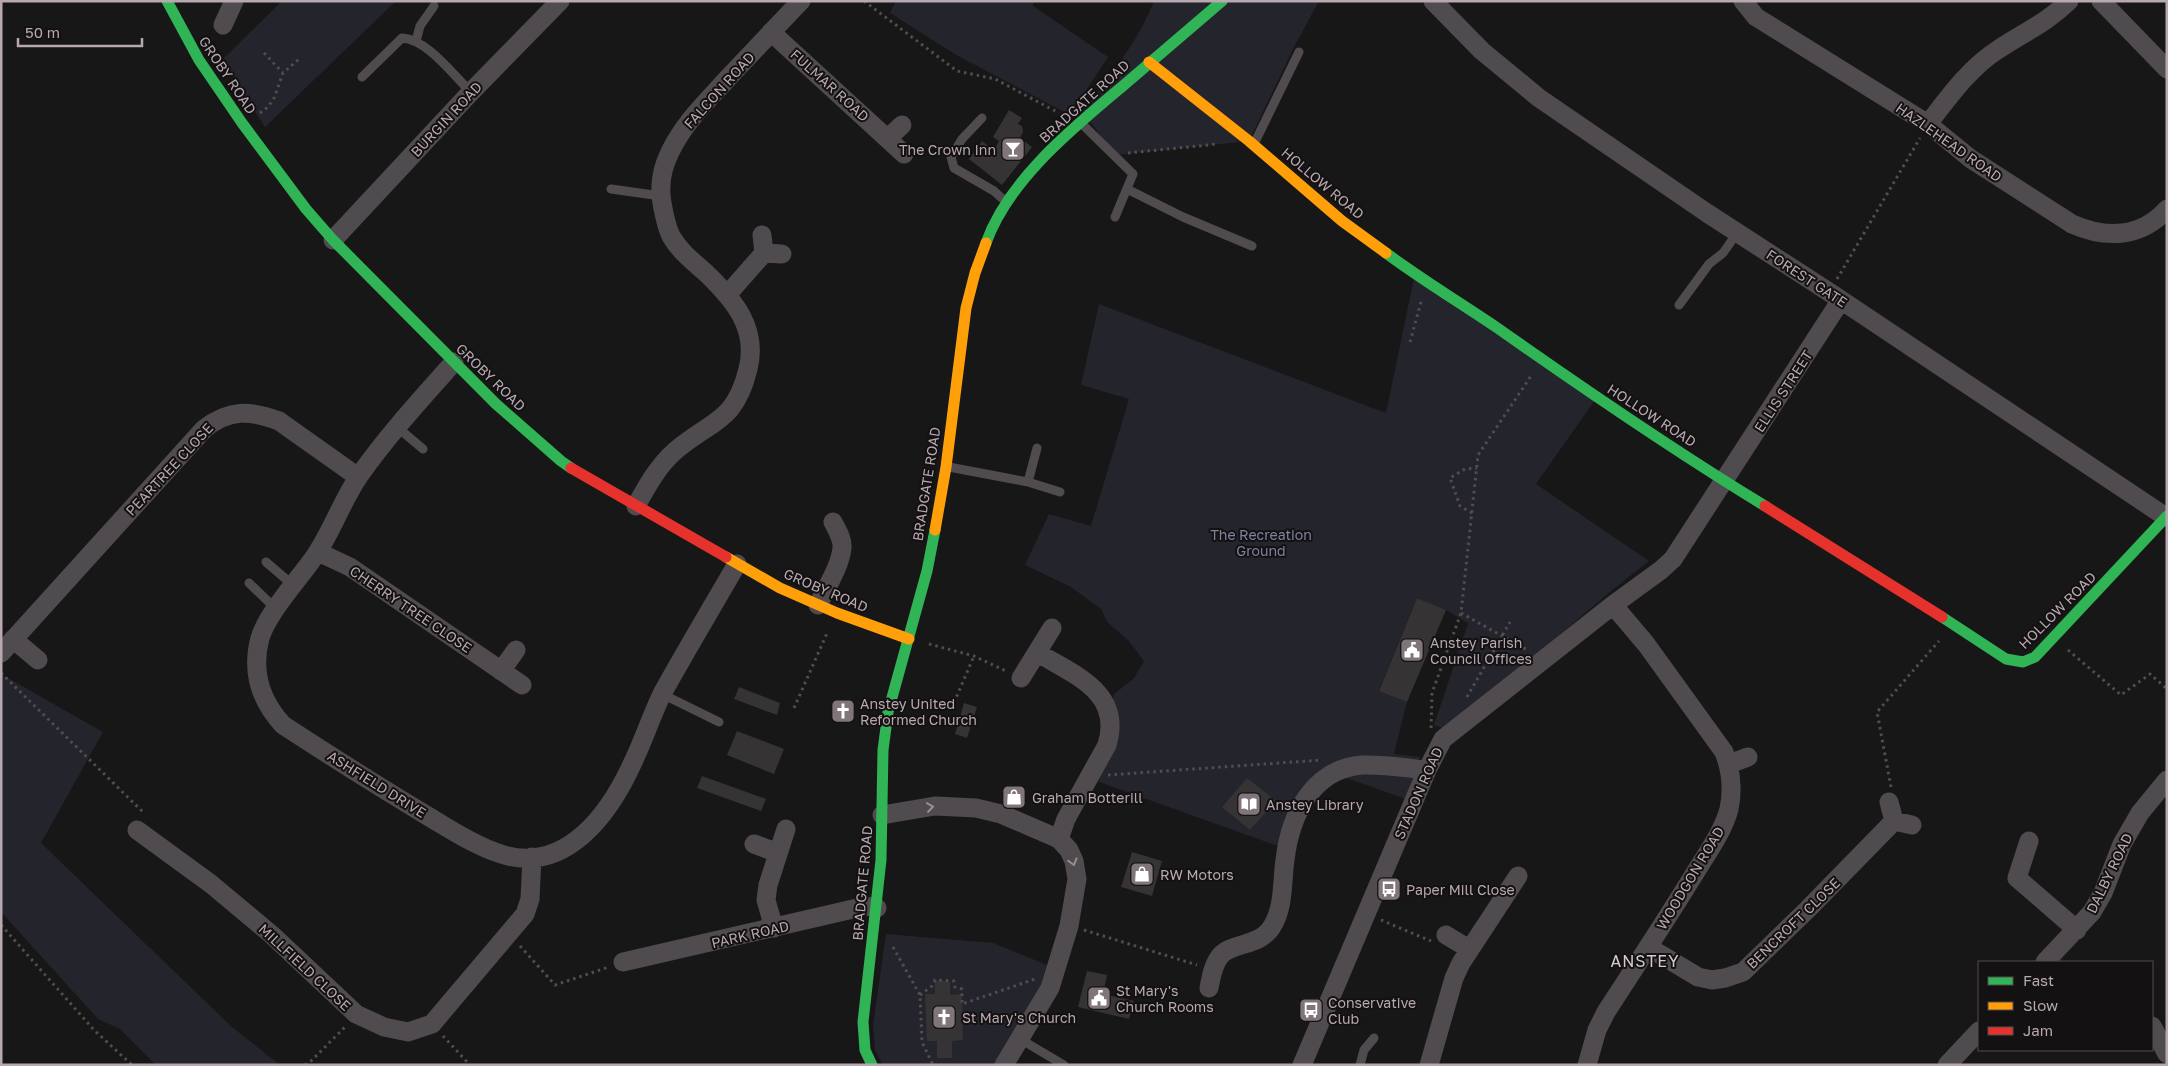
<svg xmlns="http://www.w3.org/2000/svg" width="2168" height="1066" viewBox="0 0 2168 1066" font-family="'Golos Text',sans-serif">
	<rect width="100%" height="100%" fill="#171717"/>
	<path fill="#24242d" d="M282,1H396L265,127L222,60Z
		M896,1H1034L1033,6L1108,57L1070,115L958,56L890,13Z
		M1154,1H1319L1294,47L1249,141L1115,155L1092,124L1080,115C1108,78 1137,44 1154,1Z
		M1414,278L1595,400L1536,484L1649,561L1611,591L1448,730L1434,725L1468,623L1446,610L1417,598L1379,690L1407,702L1394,754L1420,757L1406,799L1332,773L1286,849L1099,782L1111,733L1110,721L1114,694L1134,678L1144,661L1128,640L1107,622L1101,609L1071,587L1025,565L1049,514L1091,526L1129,399L1081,385L1099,304L1386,413Z
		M1,674L103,732L41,843L232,1027L280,1065H156L120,1029L98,1019L1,912Z
		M886,934L993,943L1047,965L1050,988L1004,1065H883L875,1051L873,1025Z"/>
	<path fill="#353334" d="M1009,110L1022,118L1018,124L1022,126L1023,132L1020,138L1032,147L1002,185L969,159L982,141L994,150L999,141L993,137Z
		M1417,598L1446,610L1407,702L1379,691Z
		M739,687L780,703L777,715L734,699Z
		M964,703L977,707L967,738L955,734Z
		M737,731L784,749L774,774L727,755Z
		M702,776L766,799L761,811L697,788Z
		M1247,778L1276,801L1250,830L1222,807Z
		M1132,852L1162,861L1152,896L1121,887Z
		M1087,971L1107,975L1103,994L1134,1001L1129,1019L1078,1007Z
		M935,980L950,982V995L962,994L963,1040L952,1041V1058H937V1041H927L925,994H935Z"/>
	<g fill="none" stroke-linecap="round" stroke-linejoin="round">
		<path stroke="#524d4e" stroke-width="3" stroke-dasharray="2.5 4" stroke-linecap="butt" d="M864,1L957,71L995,79L1059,113
			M264,53L283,73
			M260,113L268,107L274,98L283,73L299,59
			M1128,153L1218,144
			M1837,279L1920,138
			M1410,342L1421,302
			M1472,513L1460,506L1450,478L1465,469L1477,468
			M1461,613L1529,651
			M929,644L974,656L1008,672
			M2068,650L2121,695L2150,674L2167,689
			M1,673L145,814
			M1467,697L1510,622
			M952,701L956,698L974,656
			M794,708L828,631
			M1431,728L1432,693L1461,613L1478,455L1531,376
			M1108,775L1322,760
			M1891,787L1877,712L1939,641
			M1381,920L1431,941
			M1,925L94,1030L132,1065
			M1084,930L1197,965
			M520,946L555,985L609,967
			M893,947L920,995L922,1042L933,1065
			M920,995L932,986L935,980L954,981L955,987L962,989V1004L1035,979
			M443,1036L470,1065
			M305,1065L310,1062L346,1026"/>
		<path stroke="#504b4e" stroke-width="9" d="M416,41L420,26L434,6
			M362,77L402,38C427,39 453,75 471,92
			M982,118L962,139L951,157L954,168L994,191L1006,202
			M1082,124L1133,174L1115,217
			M1255,142L1299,52
			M611,189L661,196
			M1127,189L1183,217L1252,246
			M1679,305L1709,264L1723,253L1737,233
			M397,427L423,449
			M949,467L1028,482L1060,492
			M1028,482L1037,448
			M266,562L294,586
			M249,583L276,609
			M662,694L719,722
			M1020,1039L1064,1065
			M1360,1065L1364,1050L1374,1038"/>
		<path stroke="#504b4e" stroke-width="19" d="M1433,1L1482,51L1539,98L1707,213L1829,292L2166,517
			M1743,1L1756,17L1928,124L1971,159L2072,224C2106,239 2141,238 2167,209
			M2101,1L2167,69
			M223,25L234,1
			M771,32L904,154
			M1928,124C1948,98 1970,67 1999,49C2026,31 2045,24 2069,1
			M888,138L902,125
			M762,235L764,253L782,254
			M333,240L471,92L560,1
			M727,295L764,253
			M454,362C421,399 388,435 359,476C342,501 332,531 315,556C299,579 268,612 260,638C251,672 260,700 283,725C332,757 381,788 431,818C453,831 476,846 501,854C566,875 610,813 633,762C644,739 652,714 663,692C687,649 712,607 737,564
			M636,506C647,486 658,466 675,451C711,420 735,423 748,369C758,329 735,301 707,274C694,262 680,252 671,236C666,226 664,214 662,203C659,186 662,168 670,152C684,123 706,102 728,78C752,53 776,27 801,1
			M318,552L350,567L522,685
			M818,605C826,588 840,567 842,548C843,539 837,530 833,522
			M13,639L38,660
			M1,653L204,429C229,409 250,410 279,421L358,477
			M1038,653C1074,675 1123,692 1107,745L1066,819L1059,839
			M501,671L516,650
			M1021,678L1052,628
			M1729,764L1748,757
			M1889,802L1894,821L1912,825
			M882,815L935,806L976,808L1001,814L1059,839L1069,850L1074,861L1077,879L1069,926L1050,988L1004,1065
			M137,830L211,884L272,935L356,1014L384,1027L408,1032L432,1024L525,914L530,899L532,857
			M2029,841L2017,878L2077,930
			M754,844L778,853
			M774,928L766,900L768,885L786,829
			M1446,935L1469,949
			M1648,947L1698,977L1712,980L1725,978L1743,972L1808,909L1894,821
			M623,962L866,906L877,908
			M2045,962L2092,912L2103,893L2122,844L2140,813L2167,780
			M1209,988C1211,977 1213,965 1220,956C1233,941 1262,948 1274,923C1284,904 1282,880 1285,860C1290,816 1312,769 1362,765C1383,764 1406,768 1427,770
			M2152,1026L2167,1054
			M1302,1065L1427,770L1443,739L1613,605L1661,570L1673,559L1841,300
			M1429,1065L1454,978L1461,963L1518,876
			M1587,1065L1597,1030L1606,1012C1636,966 1666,920 1695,873C1707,853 1723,832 1729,809C1733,790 1731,770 1724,752L1646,644L1613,605
			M1947,1065L1979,1031"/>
		<path stroke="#30b455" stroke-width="11" d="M167,1L199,60L242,123L306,209L333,240L496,404L561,461L571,468
			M986,243C1009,179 1073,128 1124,85C1157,57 1189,29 1222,1
			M1386,253C1421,279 1459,302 1496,327C1584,389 1673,450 1765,506
			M1942,617L2006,659L2023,662L2035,657L2167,516
			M872,1065L865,1050L863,1022L881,860L883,750L888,712L927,571L935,530"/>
		<path stroke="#ff9f0a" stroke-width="11" d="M1149,62L1249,141L1342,221L1386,253
			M935,530L946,467L966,308L975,273L986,243
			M726,557L780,588L837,613L909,639"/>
		<path stroke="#e5322d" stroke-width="11" d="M571,468L726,557
			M1765,506L1942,617"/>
	</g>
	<defs><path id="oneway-chevron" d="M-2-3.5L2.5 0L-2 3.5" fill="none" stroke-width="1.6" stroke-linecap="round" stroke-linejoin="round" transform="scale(1.25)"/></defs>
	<g stroke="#998c93">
		<use href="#oneway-chevron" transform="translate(930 807) rotate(-8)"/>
		<use href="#oneway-chevron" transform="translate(1073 862) rotate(74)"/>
	</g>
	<defs>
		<g id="bar-square" transform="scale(1.25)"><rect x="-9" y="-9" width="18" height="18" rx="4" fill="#80757a" stroke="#131111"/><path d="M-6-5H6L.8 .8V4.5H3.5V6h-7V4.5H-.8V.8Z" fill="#fff"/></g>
		<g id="civic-square" transform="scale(1.25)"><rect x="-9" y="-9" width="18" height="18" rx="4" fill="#80757a" stroke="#131111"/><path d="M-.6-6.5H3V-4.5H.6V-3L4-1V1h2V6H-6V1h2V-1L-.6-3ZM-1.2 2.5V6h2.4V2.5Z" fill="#fff"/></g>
		<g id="church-square" transform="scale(1.25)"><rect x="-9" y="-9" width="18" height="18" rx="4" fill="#80757a" stroke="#131111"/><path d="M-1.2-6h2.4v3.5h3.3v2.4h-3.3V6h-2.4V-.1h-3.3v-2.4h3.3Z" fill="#fff"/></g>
		<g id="shop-square" transform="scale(1.25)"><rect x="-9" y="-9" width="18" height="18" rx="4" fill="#80757a" stroke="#131111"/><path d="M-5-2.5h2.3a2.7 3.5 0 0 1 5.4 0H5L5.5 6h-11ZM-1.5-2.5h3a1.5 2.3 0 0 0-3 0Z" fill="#fff"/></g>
		<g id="library-square" transform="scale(1.25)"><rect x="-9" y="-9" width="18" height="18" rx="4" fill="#80757a" stroke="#131111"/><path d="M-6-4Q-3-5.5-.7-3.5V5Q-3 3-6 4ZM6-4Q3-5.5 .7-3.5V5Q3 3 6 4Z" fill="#fff"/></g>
		<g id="bus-square" transform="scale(1.25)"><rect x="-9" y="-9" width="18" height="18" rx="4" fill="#80757a" stroke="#131111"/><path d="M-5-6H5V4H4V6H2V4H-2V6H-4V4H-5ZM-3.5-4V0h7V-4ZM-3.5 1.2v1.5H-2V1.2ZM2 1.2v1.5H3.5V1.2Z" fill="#fff"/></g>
	</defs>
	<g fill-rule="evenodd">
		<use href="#bar-square" x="1013" y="149"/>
		<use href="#civic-square" x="1412" y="650"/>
		<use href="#church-square" x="843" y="711"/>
		<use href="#shop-square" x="1014" y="797"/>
		<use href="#library-square" x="1249" y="804"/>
		<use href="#shop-square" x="1142" y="874"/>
		<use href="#bus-square" x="1389" y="889"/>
		<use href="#civic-square" x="1099" y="998"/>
		<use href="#bus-square" x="1311" y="1010"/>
		<use href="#church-square" x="944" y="1017"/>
	</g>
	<g text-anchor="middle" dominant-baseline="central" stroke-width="4" stroke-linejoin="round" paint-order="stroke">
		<g font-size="14" fill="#b8a8b0" stroke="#131111">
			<text transform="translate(228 75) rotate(56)">GROBY ROAD</text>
			<text transform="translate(830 85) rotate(42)">FULMAR ROAD</text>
			<text transform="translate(719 90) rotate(-48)">FALCON ROAD</text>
			<text transform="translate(1084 101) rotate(-42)">BRADGATE ROAD</text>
			<text transform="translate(446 119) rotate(-47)">BURGIN ROAD</text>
			<text transform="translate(1949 142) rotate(35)">HAZLEHEAD ROAD</text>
			<text transform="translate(1323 183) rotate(40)">HOLLOW ROAD</text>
			<text transform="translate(1807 278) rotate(33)">FOREST GATE</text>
			<text transform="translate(491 377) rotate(44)">GROBY ROAD</text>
			<text transform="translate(1783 391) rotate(-57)">ELLIS STREET</text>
			<text transform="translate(1652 415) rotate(33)">HOLLOW ROAD</text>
			<text transform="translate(169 469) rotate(-47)">PEARTREE CLOSE</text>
			<text transform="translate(926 484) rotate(-81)">BRADGATE ROAD</text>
			<text transform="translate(826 590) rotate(23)">GROBY ROAD</text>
			<text transform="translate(411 609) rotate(34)">CHERRY TREE CLOSE</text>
			<text transform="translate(2057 610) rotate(-45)">HOLLOW ROAD</text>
			<text transform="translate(377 784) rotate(32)">ASHFIELD DRIVE</text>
			<text transform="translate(1418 793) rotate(-66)">STADON ROAD</text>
			<text transform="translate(2109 873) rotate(-64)">DALBY ROAD</text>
			<text transform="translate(1690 878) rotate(-59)">WOODGON ROAD</text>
			<text transform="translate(862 883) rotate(-85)">BRADGATE ROAD</text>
			<text transform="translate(1793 923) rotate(-44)">BENCROFT CLOSE</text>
			<text transform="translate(750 934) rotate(-13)">PARK ROAD</text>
			<text transform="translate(305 967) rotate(43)">MILLFIELD CLOSE</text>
		</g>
		<g font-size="14" fill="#b8a8b0" stroke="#131111" text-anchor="start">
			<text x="996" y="149" text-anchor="end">The Crown Inn</text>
			<text x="1430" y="642">Anstey Parish<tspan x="1430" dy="16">Council Offices</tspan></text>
			<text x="860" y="703">Anstey United<tspan x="860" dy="16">Reformed Church</tspan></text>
			<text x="1032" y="797">Graham Botterill</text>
			<text x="1266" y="804">Anstey Library</text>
			<text x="1160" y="874">RW Motors</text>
			<text x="1406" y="889">Paper Mill Close</text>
			<text x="1116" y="990">St Mary's<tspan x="1116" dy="16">Church Rooms</tspan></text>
			<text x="1328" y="1002">Conservative<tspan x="1328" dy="16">Club</tspan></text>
			<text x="962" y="1017">St Mary's Church</text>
		</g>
		<g font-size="14" fill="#7f83a3" stroke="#131111">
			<text x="1261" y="534">The Recreation<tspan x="1261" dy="16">Ground</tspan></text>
		</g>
		<g font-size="16" letter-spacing="1" fill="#d4c9ce" stroke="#131111">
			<text x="1645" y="961">ANSTEY</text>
		</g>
	</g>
	<rect width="2168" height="1066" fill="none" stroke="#b8a8b0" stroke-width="5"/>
	<rect x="1978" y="961" width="175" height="90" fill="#131111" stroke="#554d51"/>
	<rect x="1988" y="977" width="25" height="8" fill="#30b455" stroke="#554d51"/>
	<text x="2023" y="986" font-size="15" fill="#b8a8b0">Fast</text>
	<rect x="1988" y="1002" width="25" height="8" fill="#ff9f0a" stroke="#554d51"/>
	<text x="2023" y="1011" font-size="15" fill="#b8a8b0">Slow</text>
	<rect x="1988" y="1027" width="25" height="8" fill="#e5322d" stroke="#554d51"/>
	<text x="2023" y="1036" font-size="15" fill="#b8a8b0">Jam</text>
	<path d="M18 38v8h124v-8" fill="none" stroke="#b8a8b0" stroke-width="2.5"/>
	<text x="25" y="38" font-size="15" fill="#b8a8b0" stroke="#131111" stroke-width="4" paint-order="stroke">50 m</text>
</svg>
